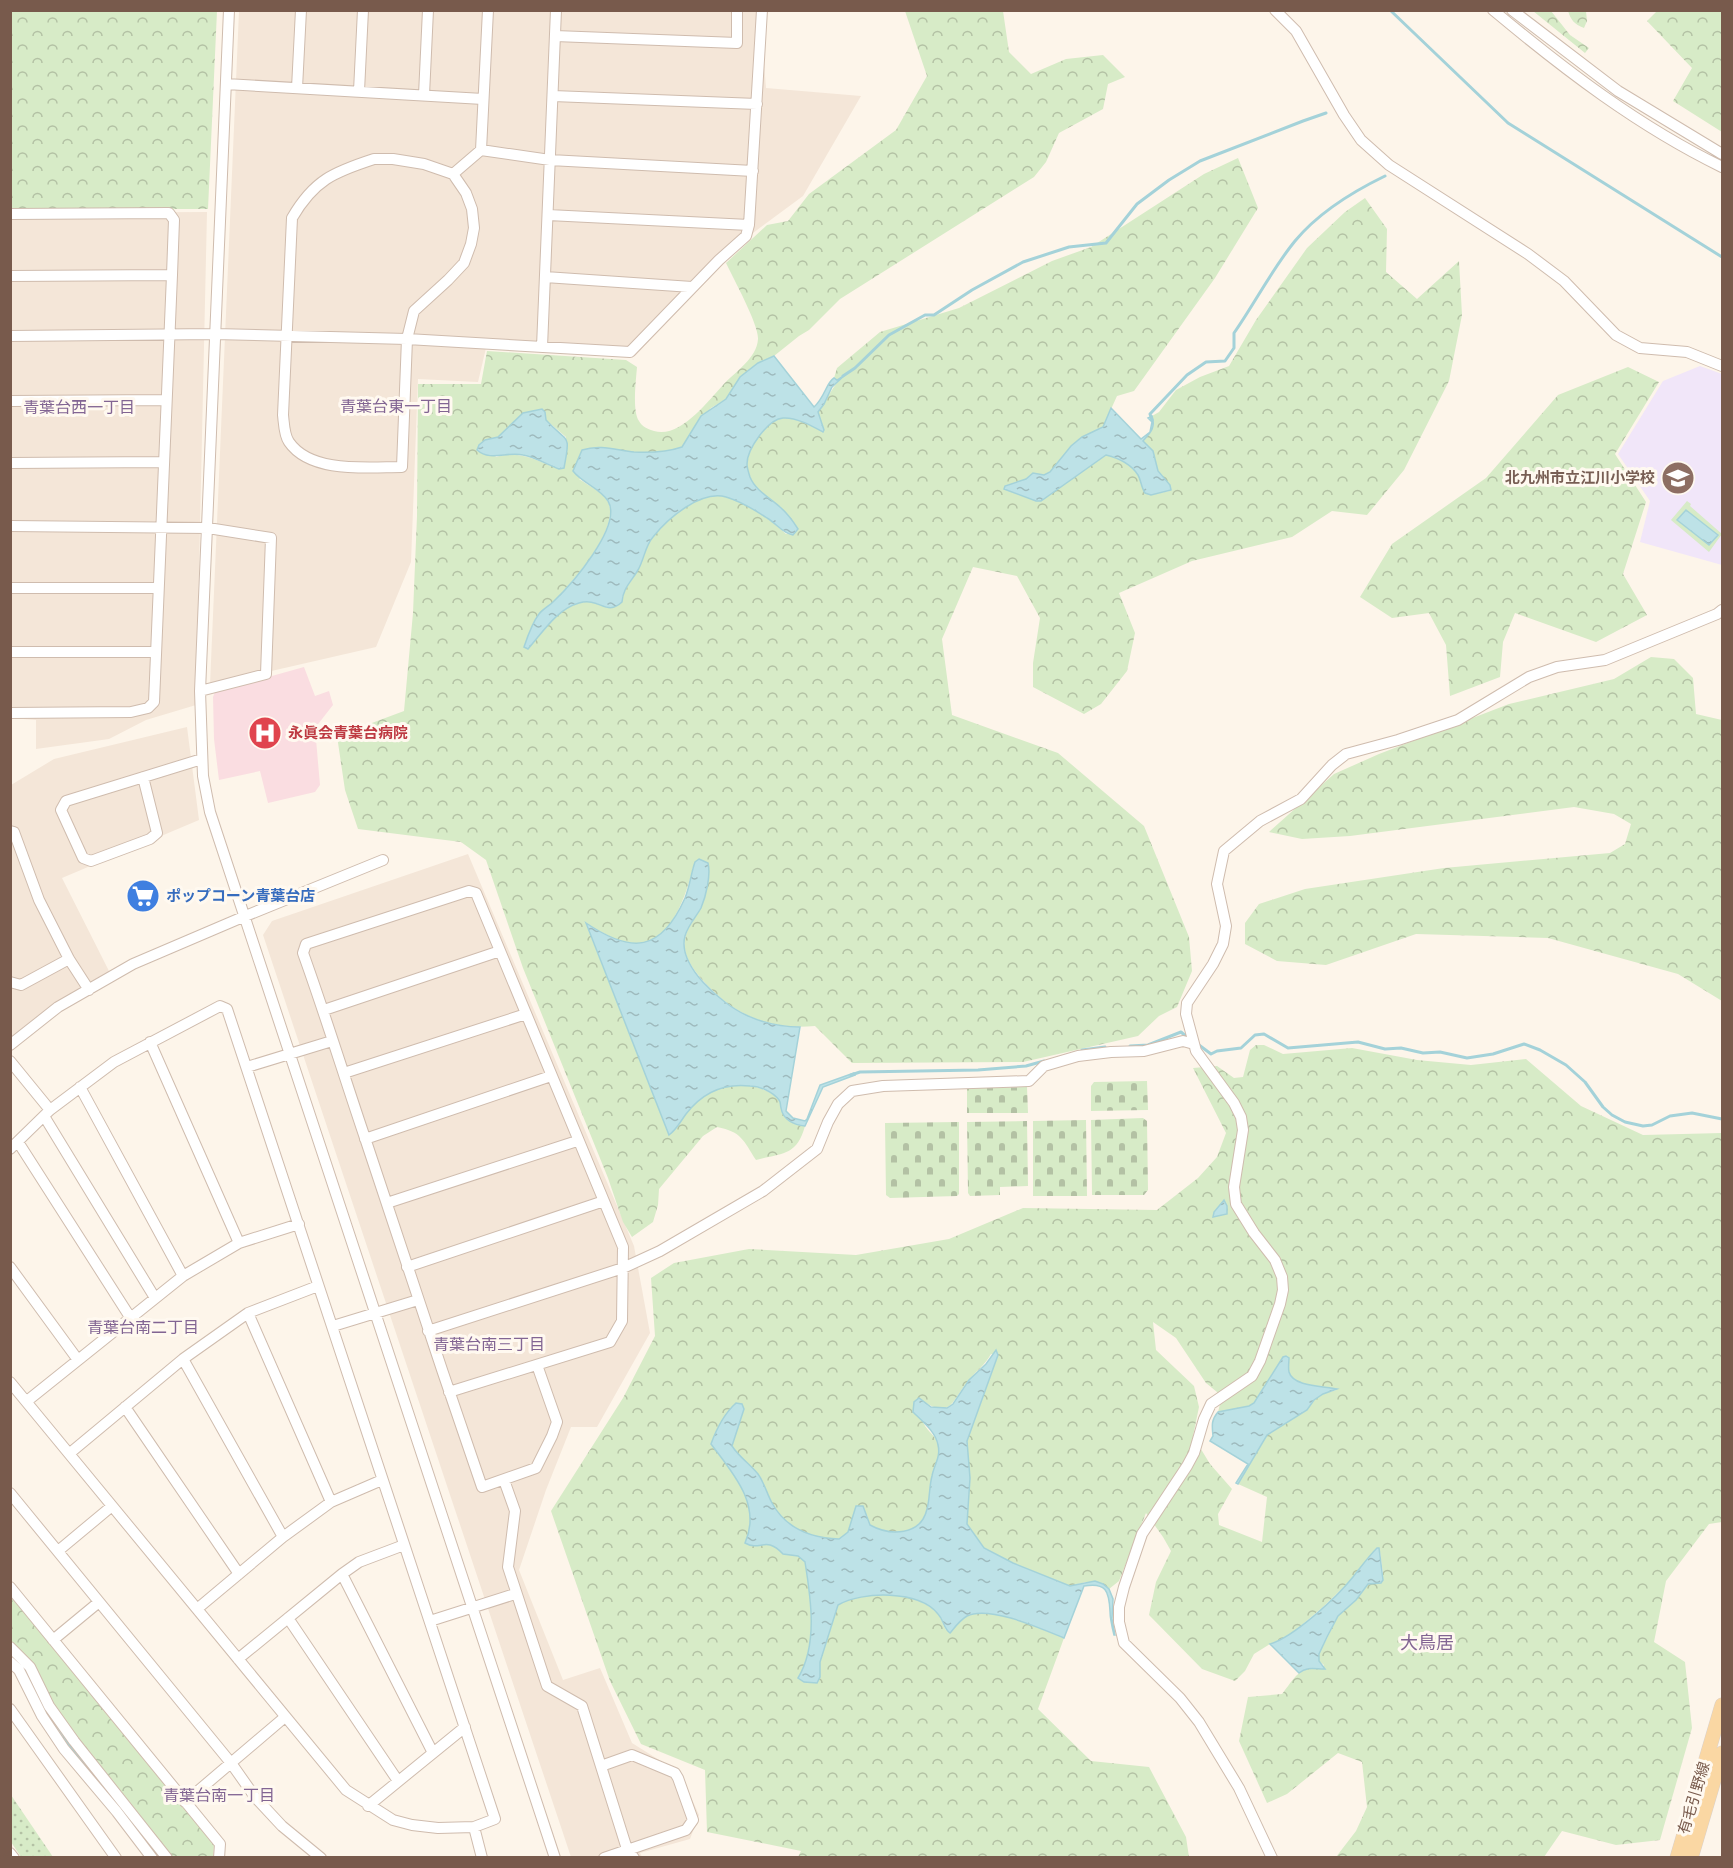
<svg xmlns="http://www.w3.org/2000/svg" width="1733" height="1868" viewBox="0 0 1733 1868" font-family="Roboto,'Noto Sans JP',sans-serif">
	<defs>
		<pattern id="grass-dots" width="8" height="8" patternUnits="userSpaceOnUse" patternTransform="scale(1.5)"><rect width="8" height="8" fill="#d7ebc7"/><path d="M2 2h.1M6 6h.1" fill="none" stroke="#b3c1a4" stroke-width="1.8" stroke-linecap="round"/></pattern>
		<pattern id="forest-crowns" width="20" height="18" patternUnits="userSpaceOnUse" patternTransform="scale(1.5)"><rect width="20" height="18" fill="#d7ebc7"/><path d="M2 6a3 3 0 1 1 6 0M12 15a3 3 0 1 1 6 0" fill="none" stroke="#b3c1a4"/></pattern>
		<pattern id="cemetery-stones" width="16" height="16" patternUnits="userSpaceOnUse" patternTransform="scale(1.5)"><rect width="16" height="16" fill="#d7ebc7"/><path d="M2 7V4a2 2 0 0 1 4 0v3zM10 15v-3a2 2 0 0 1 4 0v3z" fill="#b3c1a4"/></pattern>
		<pattern id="water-ripples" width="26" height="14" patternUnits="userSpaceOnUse" patternTransform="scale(1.5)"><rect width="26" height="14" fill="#bde2e7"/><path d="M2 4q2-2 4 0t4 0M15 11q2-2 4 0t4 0" fill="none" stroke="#9ebabd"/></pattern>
	</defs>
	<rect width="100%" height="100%" fill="#fdf5ea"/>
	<path fill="#f4e6d8" d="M239,11H760L766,88L861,96L803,196L753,233L635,356L486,348L478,382L418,379L411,562L376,647L210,685Z
		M207,212L196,705L146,720L109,739L36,749V720L10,718V213Z
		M187,727L199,820L62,878L110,973L11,1039V785L54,759Z
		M468,854L634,1246L650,1333L597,1427H571L546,1490L519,1570L563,1680L600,1668L632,1743L680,1773L699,1815L690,1839L640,1853L642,1857H571L263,935L272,921Z"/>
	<path fill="#f1e6f9" d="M1700,366L1722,374V565L1640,542L1650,501L1618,454L1663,381Z"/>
	<path fill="#fadde1" d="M304,667L315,696L329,691L333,705L315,728L320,785L315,792L268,803L260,771L219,780L214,739L213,697L215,692Z"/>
	<path fill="url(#grass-dots)" d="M11,1795L53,1857H21L11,1842Z"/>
	<path fill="url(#forest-crowns)" fill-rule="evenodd" d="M10,11H217L208,209H11Z
		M905,11H1003L1009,52L1031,74L1066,59L1103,55L1125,77L1108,84L1103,109L1059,133L1046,162L1034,177L840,299L809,330L799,336L774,356L758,363L726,399L711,408L682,447L667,452H634L579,479C589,486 603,492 608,502C621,528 571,584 554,601C550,605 544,608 540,613C532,622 528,635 525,647C541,631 560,606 584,602C600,600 608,616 622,602C623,588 632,582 638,570C644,559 645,546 653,536C665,522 695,495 713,495C736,495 770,519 786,534L798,529C794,522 789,516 783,510C773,499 756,492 750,477C749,474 747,467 747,464C747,449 768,419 783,418C796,417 812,426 823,432L817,412C828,400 832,385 844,376L843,375L837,380L834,378L837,368L880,332L959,308L1052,261L1091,247L1204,174L1238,158L1258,208L1215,278L1134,391L1117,396L1103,427L1082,437L1071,446L1050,472L1044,475H1030L1026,479L1005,486L1036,501H1041L1105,455C1118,458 1131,464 1138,475C1144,484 1141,487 1151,495L1169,491L1170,485L1158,471L1153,451L1143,441C1150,433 1156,427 1152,416L1159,412L1176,390L1200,377L1229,366L1256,320L1307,248L1345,212L1365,198L1387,229L1386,272L1417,299L1459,261L1462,315L1449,381L1404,470L1367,515L1332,511L1292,537L1192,561L1119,593L1135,633L1127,671L1101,704L1084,714L1033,687V663L1040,618L1017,576L973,567L942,639L952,715L1058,753L1144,826L1189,937L1192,971L1177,1007L1159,1016L1138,1036L1023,1062L852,1063L815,1026C767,1031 730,1013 699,976C690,965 683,954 685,939C687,927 696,918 701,907C706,895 711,875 708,863L693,867C687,894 669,949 632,944C615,941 601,931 586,924L669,1134C678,1129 680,1122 686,1114C702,1093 733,1076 759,1088C766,1090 774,1094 779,1100C781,1103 780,1104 781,1108C783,1120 794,1125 805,1126C797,1156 782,1153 756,1160C743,1140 742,1132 717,1127L703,1136L659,1189L658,1205L653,1222L632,1237L623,1222L608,1178L523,968L486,860L461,842L358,829L345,790L337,736L404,711L413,613L417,516L418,384H481L487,351L626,360L637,367C636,380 632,411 639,421C642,427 648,429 654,431C680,439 708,401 723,385C735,372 757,358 758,339C759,325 733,278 726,263L767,225L788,221L809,194L896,130L927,76ZM545,412L546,420L566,437L564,468L559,469C538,461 519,450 496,457L485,440L498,437L509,427Z
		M1533,11H1551L1570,35L1589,48L1585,53Z
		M1568,11H1586L1587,21L1584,28C1574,24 1571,20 1568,11Z
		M1657,11H1722V132L1673,101L1692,68L1647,21Z
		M1628,367L1659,382L1615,454L1646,502L1623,574L1647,615L1596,642L1515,613L1503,642L1500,677L1450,696L1446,645L1429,613L1392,618L1360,597L1392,544L1486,478L1558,395Z
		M1651,657L1674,659L1693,678L1696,714L1722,720V1001L1678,974L1548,938L1416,934L1326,965L1277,961L1245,944V923L1259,904L1305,889L1444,868L1610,853L1625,844L1631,824L1614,814L1574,807L1350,836L1302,839L1269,832L1334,774L1379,754L1509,704L1614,679Z
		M1256,1045H1264L1283,1054L1352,1048L1417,1060L1471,1065L1526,1059L1581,1106L1643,1135L1722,1133V1522L1709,1524L1666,1581L1654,1642L1685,1662L1692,1728L1660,1840L1616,1845L1562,1831L1544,1857H1336L1356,1831L1367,1807L1362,1762L1338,1753L1287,1794L1267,1803L1239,1741L1248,1697L1282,1694C1295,1678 1299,1665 1322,1669L1324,1665L1319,1661V1654L1338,1616L1356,1600L1368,1584H1377L1383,1573L1380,1552L1375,1550L1355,1576L1324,1606L1290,1635L1270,1644L1254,1654L1245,1671L1235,1681L1202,1669L1149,1615L1156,1582L1171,1551L1163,1537L1146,1513L1119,1581L1109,1589L1103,1584L1086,1582L1070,1586L1013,1563L984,1548L967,1524L970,1478L967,1441L998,1355L991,1354C985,1365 977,1370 969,1380C951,1401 951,1422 919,1398C920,1406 921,1419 925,1426C931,1435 938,1437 939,1449C940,1459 934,1466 932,1476C929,1486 930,1498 927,1508C921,1536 890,1536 870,1525L867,1515L856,1506L848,1532L839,1540C811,1538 786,1529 772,1503C767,1494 764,1482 758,1474C749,1464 739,1457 731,1446L736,1429L711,1444C726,1465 749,1487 751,1514C751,1520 750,1527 749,1533L776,1547L783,1554L799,1556L805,1562C811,1599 818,1645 798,1678L820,1677V1662L838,1605C864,1590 914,1589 937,1613C941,1617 943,1625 946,1630C953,1626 962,1618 970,1615C994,1607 1040,1629 1064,1638L1038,1709L1091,1761L1149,1767L1186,1837L1189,1857H798L801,1851L707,1832L705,1770L641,1744L610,1681L551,1511L623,1398L655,1336L651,1278L674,1263L749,1249L856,1255L949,1239L1023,1208L1157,1210L1198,1178L1217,1157L1226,1133L1193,1068L1217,1066L1234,1078L1243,1077L1250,1050ZM1153,1322L1176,1338L1206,1383L1217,1392L1220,1404L1218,1412L1249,1406L1254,1403L1283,1357L1289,1358C1289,1362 1288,1368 1289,1372C1293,1388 1323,1388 1336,1390L1323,1394L1314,1400L1307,1410L1267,1435L1238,1484L1267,1497L1262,1542L1219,1525L1218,1514L1232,1489L1210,1464L1193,1436L1199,1407L1194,1386L1156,1350Z
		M10,1595L214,1845L213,1857H172L128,1800L89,1753L11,1643Z"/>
	<path fill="url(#cemetery-stones)" d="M1147,1081L1148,1110L1091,1111V1086L1094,1082Z
		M1027,1087L1028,1113H967V1088Z
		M1143,1118L1147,1121L1148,1190L1144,1195H1092L1091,1120Z
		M1086,1120L1087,1196H1033V1121Z
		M1027,1121L1028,1186L1000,1187V1195L970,1196L968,1193L967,1122Z
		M959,1122V1194L957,1196L890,1198L886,1195L885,1123Z"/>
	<path fill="#d7ebc7" d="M1687,501L1691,504L1690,506L1722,534L1709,552L1671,520Z"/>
	<path fill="url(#water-ripples)" stroke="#a4d2d9" stroke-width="1.5" d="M774,356L814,407C825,397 826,383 834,378L837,380L846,374L832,387L824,404L818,412L824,430L823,432C812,426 796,417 783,418C768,419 747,449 747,464C747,467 749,474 750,477C755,490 770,498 780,507C787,513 793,521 798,529L793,535C782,533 777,524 767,518C755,510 739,501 726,497C701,490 668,518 653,537C645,546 644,560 638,570C631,582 623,588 622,602C606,617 600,597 579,603C557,609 543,632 528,649L524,647C528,635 532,623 539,614C543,609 549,606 553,602C571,585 623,526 608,501C600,488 582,483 573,471L582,450C600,444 616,450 634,452C651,453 667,452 682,447L701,416L726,399L740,377L758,363Z
		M1111,408L1141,439L1150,432L1152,422L1148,418L1152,416C1156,428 1150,433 1143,441L1153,451L1158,471L1170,485L1171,490L1151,495L1145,493C1141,487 1141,480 1138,475C1131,464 1118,458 1106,455L1041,501H1036L1004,489L1005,486L1026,479L1033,473L1044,475L1050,472L1071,446L1082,437L1103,427Z
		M542,409L545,412L546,420C568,444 571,432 564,468L559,469C548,465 535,457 523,455C507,451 491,462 477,450L479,445L485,440L498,437L523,413Z
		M1686,510L1718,535L1709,545L1677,520Z
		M699,859L708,863C711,875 706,896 701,908C696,917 688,925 685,936C677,966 722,1004 746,1015C763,1023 783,1027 800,1027L786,1111L793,1118L805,1121L807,1119L820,1085L854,1073L855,1075L823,1087L805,1126C794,1125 783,1120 781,1108C780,1104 781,1103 779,1100C773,1092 760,1086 750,1086C724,1083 702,1093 686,1114C680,1122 677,1129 669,1135L586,923C632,954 661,952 685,898C690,886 691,873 695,862Z
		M1224,1200L1227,1206V1214L1213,1217L1214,1212Z
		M996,1350L998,1355L967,1441L970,1478L967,1524L984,1548L1013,1563L1070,1586L1095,1581L1103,1584L1109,1589L1113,1599L1112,1619L1115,1635H1114C1112,1627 1110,1619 1110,1611C1109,1591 1106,1582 1084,1586L1064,1638C1042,1629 989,1605 967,1616C960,1620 955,1627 950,1633C943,1628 944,1620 938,1614C919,1590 862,1591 838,1605L820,1662V1677L817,1683L804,1682L798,1678C818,1645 811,1599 805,1562L798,1556L783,1554C765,1535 761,1552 745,1543C762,1505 733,1473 711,1444C716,1430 725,1413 736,1403L742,1404L744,1409L732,1446C739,1457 750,1464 758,1474C764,1482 767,1494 772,1503C786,1529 811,1538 839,1539L848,1532L856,1506H863L870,1525C890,1536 921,1536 927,1509C930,1498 929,1487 932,1476C934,1465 941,1457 938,1445C936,1432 922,1421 913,1412L914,1402L919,1398L931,1407L947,1408L953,1404L969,1380L986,1364Z
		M1286,1356L1289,1358C1289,1362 1288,1368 1289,1372C1293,1387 1324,1386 1337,1389L1323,1394L1314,1400L1307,1410L1267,1435L1238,1484L1236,1483L1248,1464L1210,1441L1213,1436C1212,1426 1211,1420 1218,1412L1249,1406L1254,1403L1283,1357Z
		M1377,1548H1379L1383,1580L1381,1583L1368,1584L1356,1600L1338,1616L1327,1637L1319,1654V1661L1325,1669C1315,1669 1307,1666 1299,1673L1270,1644C1294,1637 1337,1597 1353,1577C1361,1567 1368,1557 1377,1548Z
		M10,1652C33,1669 51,1720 70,1746C99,1783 131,1820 161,1857H156L66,1745L11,1658Z"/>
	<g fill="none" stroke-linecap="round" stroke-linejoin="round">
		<path stroke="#a4d2d9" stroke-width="3" d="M1390,10L1508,123L1722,257
			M843,376L855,368L889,335L925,315H934L972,290L1023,262L1069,247L1106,243L1137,204L1169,180L1200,161L1303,121L1326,113
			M1152,420L1150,414L1187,375L1206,362L1225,361L1234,348V333C1255,303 1272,269 1295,241C1319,212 1352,192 1385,176
			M1199,1045L1211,1054L1217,1051L1241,1048L1255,1035L1264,1034L1288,1048L1358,1042L1385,1049L1401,1048L1423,1053L1440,1052L1467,1058L1493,1054L1524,1044L1540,1050L1566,1065L1585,1082L1603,1107L1612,1115L1625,1122L1643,1126L1652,1125L1670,1116L1692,1113L1722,1119
			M1130,1046L1148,1045L1181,1032L1188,1038
			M1082,1050L1105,1047
			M851,1075L860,1072L978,1070L1026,1066L1044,1061"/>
		<g stroke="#cfbcae" stroke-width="12">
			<path id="minor" d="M229,10L200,691L203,776L210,812L555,1858
				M1275,10L1296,31L1344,115L1361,140L1389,165L1528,254L1564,281L1616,335L1640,348L1687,352L1722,366
				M1493,10C1565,70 1638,126 1722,167
				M1512,10L1618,91L1722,154
				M555,36L737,43V10
				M226,84L483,99
				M297,88L301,10
				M359,91L363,10
				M424,95L428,10
				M553,96L757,104
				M481,150L550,160L753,171
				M374,159H393L424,164L453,174L466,193L472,209L474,228L471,244L464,263L448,280L414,311L407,339L402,467C369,467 311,474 289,442C284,435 284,423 283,415L292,218C314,180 334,172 374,159Z
				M453,174L481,150L488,10
				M10,214L169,213L174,220L172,275L10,276
				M548,215L749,225
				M545,277L692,287
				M10,336L215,334L407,339L630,352L719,260L746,236L749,225L762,10
				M542,347L556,10
				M10,401L166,400
				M10,463L163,462
				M10,526L208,528L271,538L266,674L200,691
				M10,588H158
				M10,652H155
				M10,713L131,712L148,708L154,702L172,275
				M143,777L157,833L150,839L91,861L83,858L61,810L66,801L202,759
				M10,831L14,832L39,900L69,959L89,990
				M10,982L21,985L69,959
				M324,1010L500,951
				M150,1042L239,1243
				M10,1045L58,1007L133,964L243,917L383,860
				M10,1061L50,1110
				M247,1067L332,1041
				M344,1073L526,1014
				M80,1087L183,1276
				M44,1116L155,1298
				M365,1139L551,1076
				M18,1142L130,1317
				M10,1149L50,1110L114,1062L220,1006L227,1009L495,1819L474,1827L438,1828L412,1825L393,1820L346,1790L10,1382
				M387,1203L577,1141
				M10,1267L78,1360
				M407,1267L604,1201
				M248,1313L331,1502
				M333,1326L418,1300
				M428,1331L623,1268L660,1251L763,1191L817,1149L828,1122L838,1104L852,1091L883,1086L1029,1081L1044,1066L1078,1056L1111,1052L1144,1051L1183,1041L1194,1044
				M183,1359L283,1537
				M449,1392L610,1342L622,1321L623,1247L476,893L469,891L306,944L303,953C325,1014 344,1076 365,1138C403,1254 442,1371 482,1487L536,1468L552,1436L557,1422L537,1365
				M27,1401L183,1276L239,1243L299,1224
				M125,1407L239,1574
				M70,1453L183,1359L248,1313L318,1286
				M504,1480L515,1511L508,1567L547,1686L582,1706L627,1849L634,1858
				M10,1493L231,1763L255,1797L282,1826L321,1858
				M58,1551L112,1506
				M342,1574L433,1753
				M10,1587L220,1844L219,1858
				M197,1609L283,1537L331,1502L382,1480
				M288,1618L398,1781
				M430,1621L515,1594
				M53,1640L99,1602
				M10,1647L30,1667L49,1706L74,1741L167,1858
				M238,1659L342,1574L359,1562L404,1545
				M10,1662L19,1670L42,1716L64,1749L117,1812L152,1858
				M10,1709L116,1858
				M601,1766L632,1755L675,1773L678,1778L693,1820L686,1830L604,1858
				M185,1802L285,1717
				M368,1806L465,1727
				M474,1827L482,1858
				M10,1853L14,1858
				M1272,1858L1239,1788L1199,1722L1180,1698L1124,1643L1119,1622V1607L1124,1587L1142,1534L1187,1466L1194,1453L1204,1419L1211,1404L1252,1376L1260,1361L1280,1304L1283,1290L1282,1277L1275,1260L1254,1233L1236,1204L1234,1187L1243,1130L1241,1117L1234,1103L1196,1051L1186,1014L1187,1003L1213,964L1223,944L1226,926L1217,884L1224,851L1260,821L1301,799L1332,765L1346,754L1398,740L1458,720L1529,677L1557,667L1605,660L1717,614L1722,610"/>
		</g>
		<g stroke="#d9d1cd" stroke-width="15">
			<path id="major" d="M1677,1858L1722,1705
				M1691,1858L1722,1753"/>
		</g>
		<use href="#minor" stroke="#fff" stroke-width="10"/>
		<use href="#major" stroke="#fad7a3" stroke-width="14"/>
	</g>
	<defs>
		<g id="school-disc" transform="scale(1.725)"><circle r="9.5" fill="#8d6e63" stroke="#fff9f0"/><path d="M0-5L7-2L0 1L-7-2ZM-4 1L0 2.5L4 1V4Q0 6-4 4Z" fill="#fff"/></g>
		<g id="hospital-disc" transform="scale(1.725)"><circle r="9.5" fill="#e0444e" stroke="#fff9f0"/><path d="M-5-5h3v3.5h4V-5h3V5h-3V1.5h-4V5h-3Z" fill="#fff"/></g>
		<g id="supermarket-disc" transform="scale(1.725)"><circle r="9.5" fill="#3f7fe0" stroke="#fff9f0"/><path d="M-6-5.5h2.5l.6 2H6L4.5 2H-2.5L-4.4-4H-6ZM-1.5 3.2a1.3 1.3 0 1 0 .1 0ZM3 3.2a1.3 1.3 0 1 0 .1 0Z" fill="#fff"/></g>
	</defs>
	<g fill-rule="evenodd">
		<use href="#school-disc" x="1678" y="478"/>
		<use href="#hospital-disc" x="265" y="733"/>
		<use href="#supermarket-disc" x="143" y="896"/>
	</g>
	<g text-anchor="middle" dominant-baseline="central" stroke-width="6" stroke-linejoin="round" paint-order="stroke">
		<g font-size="15" font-weight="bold" fill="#785e54" stroke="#fff9f0" text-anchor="end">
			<text x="1655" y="478">北九州市立江川小学校</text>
		</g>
		<g font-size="15" font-weight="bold" fill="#be3a42" stroke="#fff9f0" text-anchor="start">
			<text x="288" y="733">永眞会青葉台病院</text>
		</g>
		<g font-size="15" font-weight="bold" fill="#366cbe" stroke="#fff9f0" text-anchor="start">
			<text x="166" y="896">ポップコーン青葉台店</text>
		</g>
		<g font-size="15" fill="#785a4c" stroke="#fff9f0">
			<text transform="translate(1694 1798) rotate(-73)">有毛引野線</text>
		</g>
		<g font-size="16" fill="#826593" stroke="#fff9f0">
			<text x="396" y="406">青葉台東一丁目</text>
			<text x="79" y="407">青葉台西一丁目</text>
			<text x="143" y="1327">青葉台南二丁目</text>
			<text x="489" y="1344">青葉台南三丁目</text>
			<text x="219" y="1795">青葉台南一丁目</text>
		</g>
		<g font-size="18" fill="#826593" stroke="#fff9f0">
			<text x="1427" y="1642">大鳥居</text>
		</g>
	</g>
	<rect width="1733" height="1868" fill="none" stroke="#785a4c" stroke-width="24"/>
</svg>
